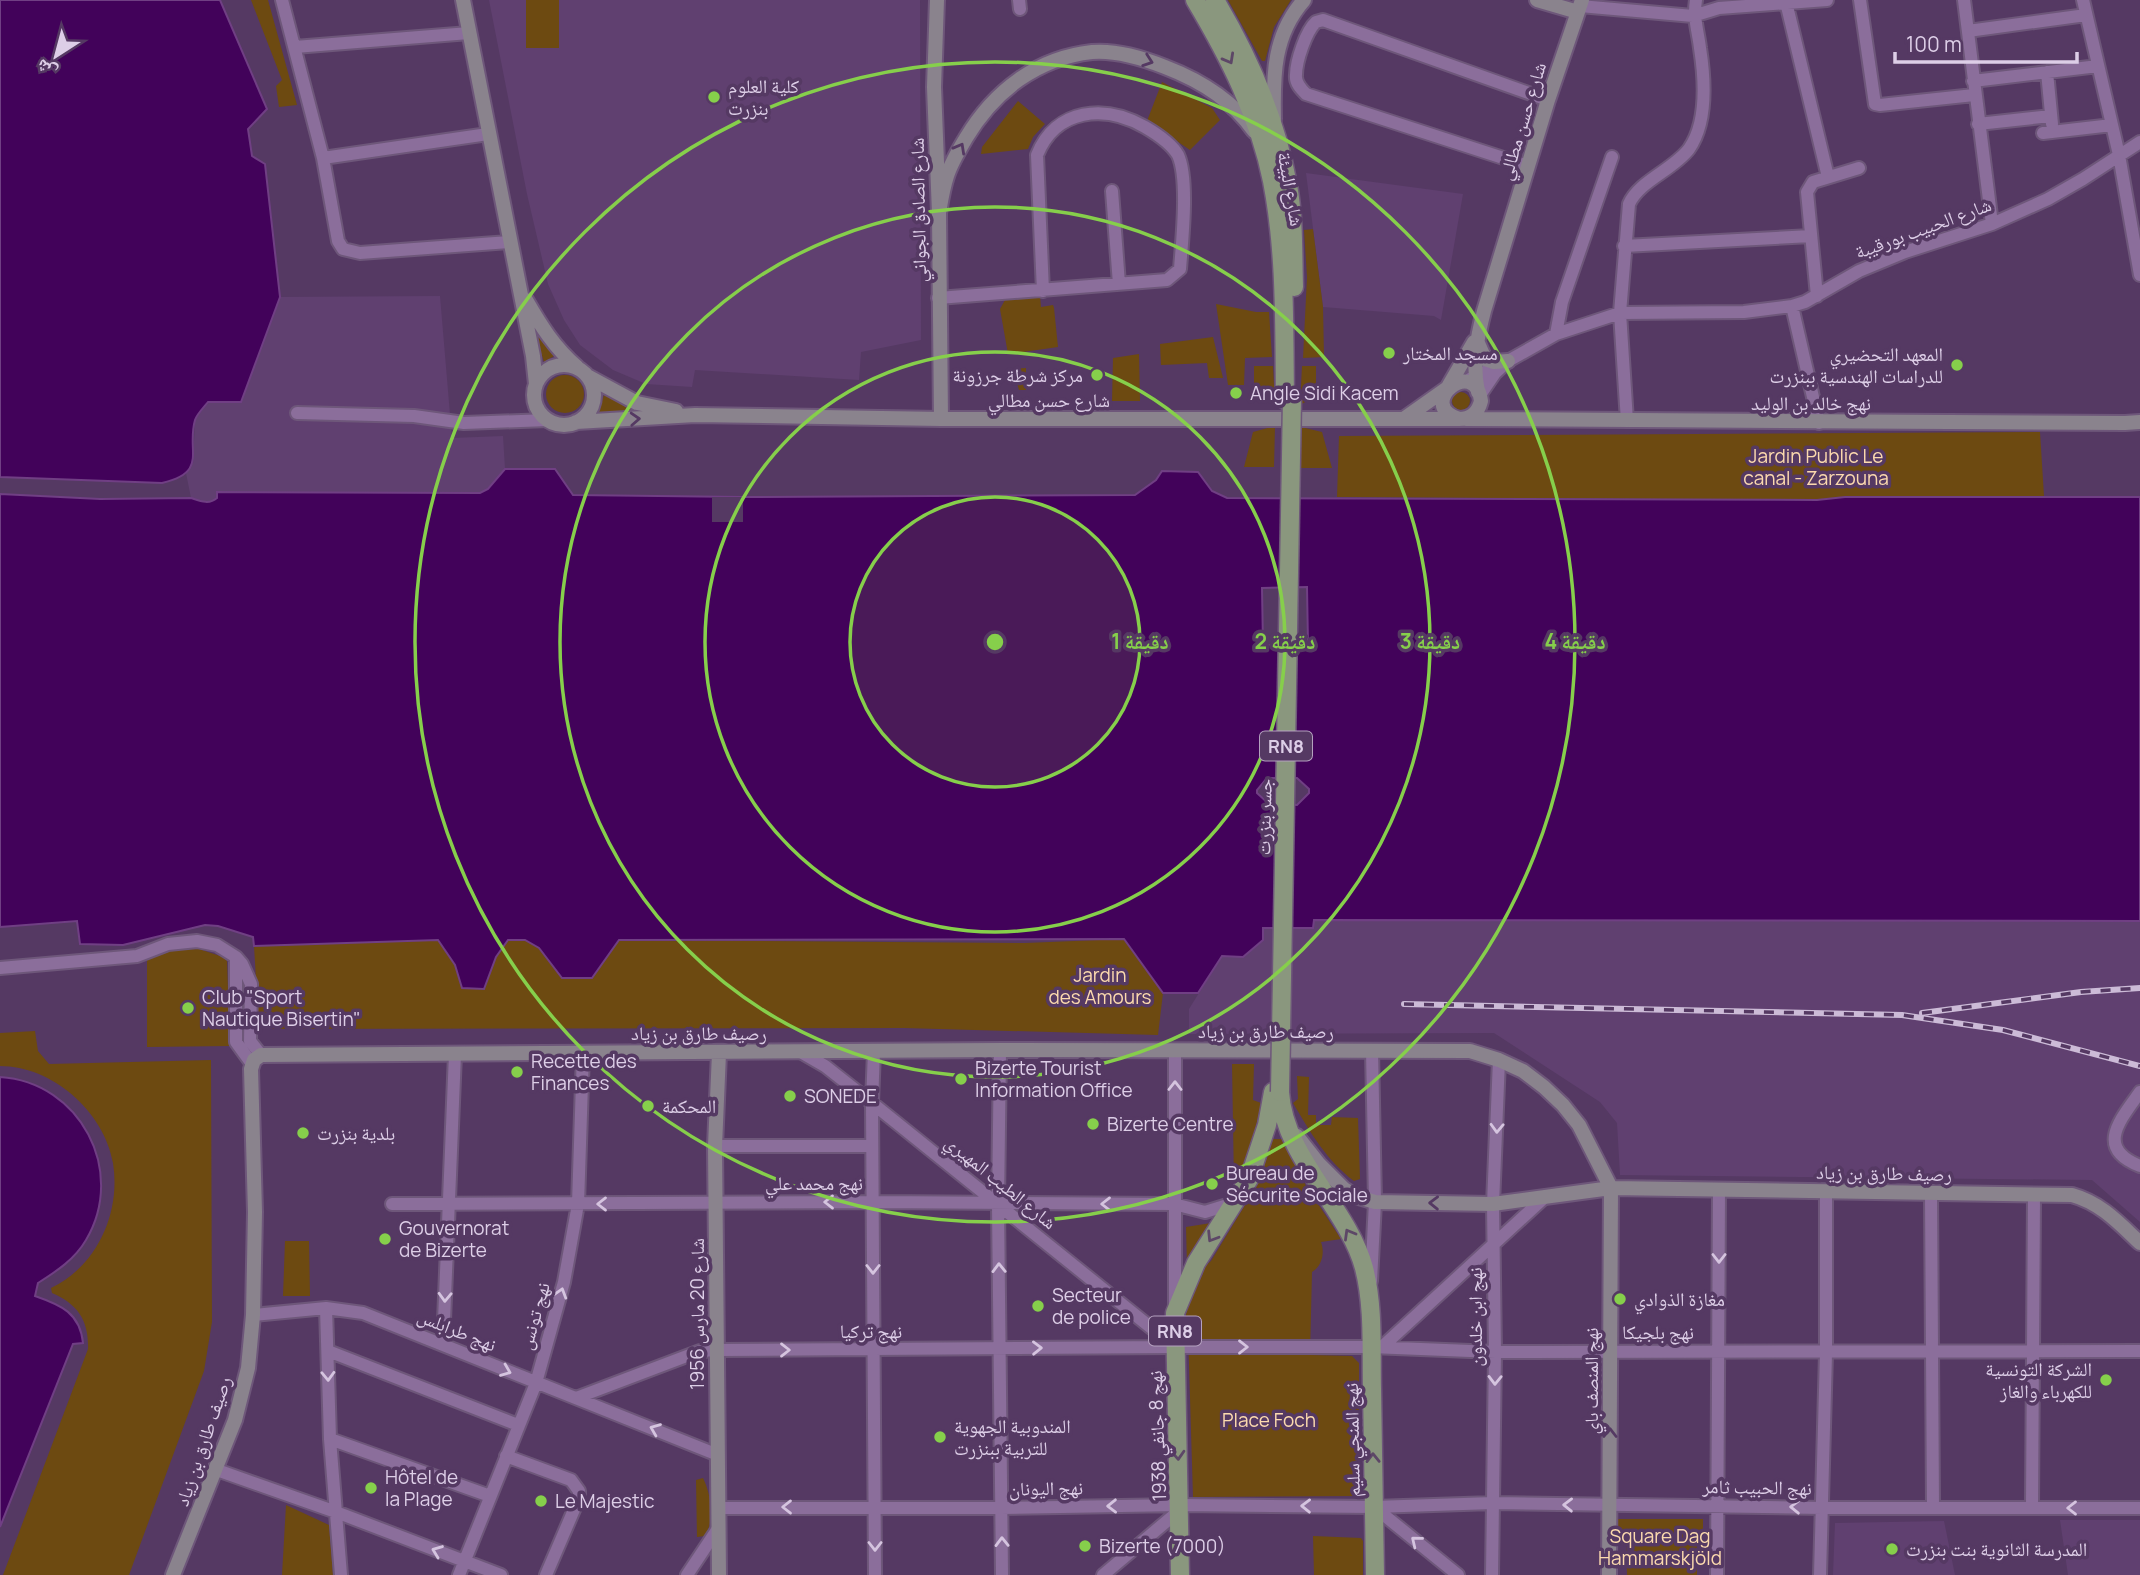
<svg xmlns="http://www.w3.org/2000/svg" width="2140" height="1575" viewBox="0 0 2140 1575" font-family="Manrope,'Noto Naskh Arabic',sans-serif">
	<rect width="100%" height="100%" fill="#553963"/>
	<path fill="#604070" d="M489,0H920L921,340L861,352L859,380L695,370L692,387L646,384L613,370L580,345L564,320L548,284L527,194Z
		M1306,173L1463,194L1441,320L1434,316L1323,307Z
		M440,296L452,438L503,436L505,469L488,489L480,493L217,492V498L212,502H202L191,498L186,473L193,463L195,420L208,402L241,401L280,297Z
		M1313,920L2140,921V1222L2092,1180L1620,1175L1617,1123L1600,1102L1494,1033L1189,1034V1009L1222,956L1263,928H1313Z
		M2060,1520H2140V1575H2068Z
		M1944,1521L1955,1575H1833L1835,1523Z"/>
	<path fill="#6d4a11" d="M251,0H268L297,105L279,107L276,86L282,80Z
		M526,0H559V48H526Z
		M1228,0H1291L1274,27L1265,61H1262Z
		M1162,82L1212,108L1220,120L1190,150L1147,121Z
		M1018,101L1045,124L1033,137L1028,149L981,154L982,147Z
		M1313,229L1323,307L1324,357L1303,358L1307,277L1304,230Z
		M1040,296L1041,307L1053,305L1054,308L1058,347L1008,354L1000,309L1005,300Z
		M1216,304L1256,312H1269L1272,357L1245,358L1244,385H1228Z
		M530,318L554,356L544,362Z
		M1213,337L1223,378H1209L1207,363L1161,365L1160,344Z
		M1139,354L1140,401H1112L1113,358Z
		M1254,366H1273L1275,404L1264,396L1254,394Z
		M1302,366H1316V396L1300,405Z
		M1026,368V390H1019L1013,369Z
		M546 394a19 19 0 1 1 38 0a19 19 0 1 1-38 0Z
		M1452 401a9 9 0 1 1 18 0a9 9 0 1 1-18 0Z
		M604,395L641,410V412L598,414Z
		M1275,426L1274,467H1244L1253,432Z
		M1301,427L1322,432L1332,468H1301Z
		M2040,432L2044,496L1845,497L1817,500L1337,497L1339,436Z
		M1124,939L1163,993L1158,1035L904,1028L259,1029L254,946L439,940L455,965L463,988L484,989L496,957L507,940H525L539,948L562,978H592L618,940L1025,943Z
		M199,949L223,957L227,961L230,1046L147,1047V959L170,950Z
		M35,1031L38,1051L49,1064L211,1060L212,1322L204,1371L129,1575H3L88,1349C89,1321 78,1304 52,1293L51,1288C97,1266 121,1213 113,1163C104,1111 52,1066 0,1066V1033Z
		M1232,1064H1254L1253,1100L1261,1103L1253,1140L1239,1183H1234Z
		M1297,1076L1309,1077L1308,1115H1316V1125H1331L1332,1117L1358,1118L1360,1179L1354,1181C1327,1161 1310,1132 1293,1103L1298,1099Z
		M1273,1139H1282L1305,1184L1341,1239L1321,1242C1325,1253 1322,1266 1312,1272L1310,1355L1352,1356L1359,1363V1496L1193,1497L1188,1331C1182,1320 1189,1312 1186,1302L1203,1274V1268L1211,1261L1259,1182Z
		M1211,1223L1187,1265L1186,1227Z
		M285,1241H309L310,1296H283Z
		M703,1478C711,1494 715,1520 705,1536L697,1537L696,1480Z
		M286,1505L329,1525L333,1575H282Z
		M1617,1519H1703V1529L1697,1530V1575H1627L1626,1530H1617Z
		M1313,1536L1361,1538L1363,1541V1575H1314Z"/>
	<path fill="#42025a" stroke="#703f84" stroke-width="2" fill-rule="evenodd" d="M0,0H220L267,109L248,129L252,156L265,164L280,297L241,402H208C204,407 197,414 195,420C186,451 209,472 162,483L0,477Z
		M505,469H555L573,495L743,497L1135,495L1156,480L1162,471L1198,472L1212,491L1227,498L1817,500L1845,497H2140V921L1314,920L1313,928H1263V940L1243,957L1222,956L1198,993H1163L1124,939L619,940L592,978H562L539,948L525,940H508L496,957L484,989L462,988L455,965L438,940L254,946L253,937L218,926L205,925L123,945L80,944L77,921L0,927V494L100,499L191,498C200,501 209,505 217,498V492L480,493L488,489ZM1307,587L1308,645H1263L1262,588ZM1267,778H1297L1309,789V793L1297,805L1269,804L1257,793V790Z
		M0,1077C80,1082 127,1171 86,1240C75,1259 57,1271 38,1283L35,1296C61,1305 80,1313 83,1343L73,1344L0,1527Z"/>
	<path fill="#553963" d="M712,497H743V522H712Z"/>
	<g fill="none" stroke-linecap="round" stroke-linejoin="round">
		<g stroke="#6e577a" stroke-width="16">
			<path id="street" d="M282,0L323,158L338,241L343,249L360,253L509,242
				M1019,0L1020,9
				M1860,0L1875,104L1880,105L1974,95
				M1964,0L1992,224
				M2083,0L2119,155L2140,275
				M1786,2L1828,177
				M1580,6L1693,16L1719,8L1827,0
				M1968,31L2086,15
				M295,47L469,33
				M2047,72L2052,124
				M1973,81L2098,66
				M1978,124L2051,116
				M2043,133L2112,125
				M323,158L488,134
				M1528,166L1306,94C1301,89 1295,83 1296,75C1296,61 1306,31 1316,22L1323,20L1548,100
				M1112,191L1119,284
				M1624,246L1811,236
				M1817,296L1807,192L1813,182L1859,168
				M938,298L1167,280L1180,269C1182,242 1189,179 1178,155C1171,143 1157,134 1145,127C1105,104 1056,108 1037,155L1043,291
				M1792,306L1819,423
				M1556,334L1562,302L1612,157
				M1508,361L1556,334L1620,313L1744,312L1792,306L1805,302L1859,271L1905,252L1992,224L2048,199L2083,179L2140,142
				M1470,379L1508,361L1495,373L1480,395
				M297,413L414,416L464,423L548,420
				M1627,421L1620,313L1629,204C1639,181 1673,170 1689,149C1708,122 1705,80 1700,48C1698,31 1693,18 1696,0
				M236,957V1042L252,1064
				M0,968L137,956L168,944L197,941L217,945L236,957L242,964L251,984L250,1041L261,1055
				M1000,1050L998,1204L1002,1575
				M799,1051L825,1066L872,1103L1175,1347
				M874,1051L872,1103L875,1575
				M2140,1092C2121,1119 2094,1148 2140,1166
				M715,1146H872
				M1931,1193L1933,1507
				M392,1204L873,1202L1174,1204L1205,1212L1234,1203
				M1371,1281L1375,1202L1372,1050
				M1175,1306V1050
				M326,1308L330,1439L341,1575
				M253,1315L326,1308L363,1313L718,1455
				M443,1345L455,1054
				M1382,1347L1546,1196
				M328,1351L518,1425
				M576,1398L700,1351L717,1350L1175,1347H1371L1495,1352L2140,1351
				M330,1439L490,1496
				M506,1456L571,1480L579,1491V1498L546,1575
				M217,1470L336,1512L501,1575
				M1374,1507L1458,1575
				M718,1508H1001L1180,1505L1374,1507L1493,1503L1822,1508H2140
				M2032,1508L2034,1195
				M459,1575L536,1383L564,1282L578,1204L583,1053
				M687,1575L719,1527
				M1103,1575L1180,1510
				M1492,1575L1495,1352L1493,1204L1499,1060
				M1717,1575L1719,1189
				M1820,1575L1826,1353V1191"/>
		</g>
		<g stroke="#6e577a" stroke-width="18">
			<path id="secondary" d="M463,0L533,356L536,384
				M937,0L934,87L939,213L941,419
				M1537,0L1578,12
				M1274,119C1273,76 1273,35 1304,0
				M939,213C941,201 943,188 947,176C951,163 959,150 966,138C994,91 1037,58 1092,52C1117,50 1142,58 1165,67C1199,80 1233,101 1254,131
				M526,300C541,326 554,347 577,367
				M1478,343L1485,359L1494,362L1508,361
				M534 395a30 30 0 1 1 60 0a30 30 0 1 1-60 0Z
				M587,376L637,403L676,411
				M1448,387L1474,342
				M1478,392C1472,364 1477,338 1484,311L1548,100L1582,0
				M1405,418L1446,389
				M1466,419L2125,423L2140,422
				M576,422L695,415L941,419H1459C1471,419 1478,413 1481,401C1475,354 1414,405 1459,419
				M1297,1136L1319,1164L1344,1189L1355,1196L1375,1202L1493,1204L1611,1188L2072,1195C2101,1203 2119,1223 2140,1243
				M173,1575L235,1420L248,1368L253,1315L255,1212L251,1069L254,1060L261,1055L1000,1050L1470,1051L1499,1060L1523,1071L1544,1087L1563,1105L1579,1125L1611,1188L1609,1575
				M719,1575L715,1146L719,1053"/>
		</g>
		<g stroke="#6e577a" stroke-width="21">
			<path id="primary" d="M1195,0C1229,57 1259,116 1272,181C1286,253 1284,327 1285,400
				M1215,0C1249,57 1276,119 1288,185C1294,218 1293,253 1294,287
				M1280,1092C1284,1158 1348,1208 1364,1268C1374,1307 1371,1349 1372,1389C1373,1451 1374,1513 1375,1575
				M1180,1575L1175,1313L1196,1263L1249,1179L1267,1125L1273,1092"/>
		</g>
		<use href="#street" stroke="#8b6e9b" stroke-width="12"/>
		<use href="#secondary" stroke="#8a838d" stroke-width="14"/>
		<use href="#primary" stroke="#8a977e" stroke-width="18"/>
		<g stroke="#ccbbd7" stroke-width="6">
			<path id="rail" d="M1404,1004L1902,1015L2003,1030L2140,1066
				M1922,1013L2081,992L2140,988"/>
		</g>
		<use href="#rail" stroke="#553963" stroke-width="3.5" stroke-dasharray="10" stroke-linecap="butt"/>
		<g stroke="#6e577a" stroke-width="21" stroke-linecap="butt">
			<path id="primary-bridge" d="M1280,1092L1292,399"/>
		</g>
		<use href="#primary-bridge" stroke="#8a977e" stroke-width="18"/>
	</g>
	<defs><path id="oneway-chevron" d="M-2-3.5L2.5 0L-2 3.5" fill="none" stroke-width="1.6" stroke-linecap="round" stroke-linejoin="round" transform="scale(1.75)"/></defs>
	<g stroke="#5d4767">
		<use href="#oneway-chevron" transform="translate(1229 59) rotate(61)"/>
		<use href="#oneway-chevron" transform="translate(1349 1234) rotate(-120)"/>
		<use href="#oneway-chevron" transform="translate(1212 1237) rotate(122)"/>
		<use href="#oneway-chevron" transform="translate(1178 1455) rotate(87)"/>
		<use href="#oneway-chevron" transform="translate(1373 1458) rotate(-91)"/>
	</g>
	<g stroke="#553963">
		<use href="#oneway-chevron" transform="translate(1148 61) rotate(19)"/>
		<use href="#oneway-chevron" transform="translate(960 148) rotate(-61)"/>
		<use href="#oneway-chevron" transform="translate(635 419) rotate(-3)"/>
		<use href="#oneway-chevron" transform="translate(1434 1203) rotate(-179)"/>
		<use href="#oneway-chevron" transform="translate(1610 1433) rotate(-90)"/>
	</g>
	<g stroke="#d5c4df">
		<use href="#oneway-chevron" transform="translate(1175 1086) rotate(-90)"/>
		<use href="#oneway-chevron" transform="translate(1497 1128) rotate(92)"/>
		<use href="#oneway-chevron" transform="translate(829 1202) rotate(180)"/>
		<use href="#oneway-chevron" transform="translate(602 1204) rotate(180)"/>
		<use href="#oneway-chevron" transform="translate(1106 1204) rotate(180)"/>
		<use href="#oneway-chevron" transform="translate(1719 1258) rotate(90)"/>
		<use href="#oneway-chevron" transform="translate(999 1268) rotate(-91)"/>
		<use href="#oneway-chevron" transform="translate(873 1269) rotate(90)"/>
		<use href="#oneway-chevron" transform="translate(561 1293) rotate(-73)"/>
		<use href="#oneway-chevron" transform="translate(445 1297) rotate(92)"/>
		<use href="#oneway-chevron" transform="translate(1243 1347)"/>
		<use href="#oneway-chevron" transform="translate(1037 1348) rotate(-1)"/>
		<use href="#oneway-chevron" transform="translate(785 1350)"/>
		<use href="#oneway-chevron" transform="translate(506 1371) rotate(22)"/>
		<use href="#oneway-chevron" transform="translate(328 1376) rotate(88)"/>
		<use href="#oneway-chevron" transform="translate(1495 1380) rotate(91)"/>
		<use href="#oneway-chevron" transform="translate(655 1429) rotate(-158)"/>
		<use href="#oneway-chevron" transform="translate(1568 1505) rotate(-179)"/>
		<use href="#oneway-chevron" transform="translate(1112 1506) rotate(179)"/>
		<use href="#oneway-chevron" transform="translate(1306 1506) rotate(-179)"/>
		<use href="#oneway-chevron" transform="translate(787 1507) rotate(180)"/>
		<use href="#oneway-chevron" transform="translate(1795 1507) rotate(-179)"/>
		<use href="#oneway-chevron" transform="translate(2072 1508) rotate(-180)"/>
		<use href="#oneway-chevron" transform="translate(1416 1541) rotate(-141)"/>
		<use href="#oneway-chevron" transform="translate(1002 1542) rotate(-91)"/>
		<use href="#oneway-chevron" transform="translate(875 1546) rotate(90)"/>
		<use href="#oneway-chevron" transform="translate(437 1551) rotate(-159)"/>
	</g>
	<circle cx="995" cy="642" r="145" fill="#86cf4b" fill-opacity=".12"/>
	<g fill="none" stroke="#86cf4b" stroke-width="3.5">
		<circle cx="995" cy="642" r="145"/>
		<circle cx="995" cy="642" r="290"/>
		<circle cx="995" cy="642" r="435"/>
		<circle cx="995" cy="642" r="580"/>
	</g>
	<g fill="#86cf4b" stroke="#553963" stroke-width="2.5">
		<circle cx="714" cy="97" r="7"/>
		<circle cx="1389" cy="353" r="7"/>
		<circle cx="1957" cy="365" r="7"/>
		<circle cx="1097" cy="375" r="7"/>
		<circle cx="1236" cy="393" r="7"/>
		<circle cx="188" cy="1008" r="7"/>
		<circle cx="517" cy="1072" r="7"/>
		<circle cx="961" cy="1079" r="7"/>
		<circle cx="790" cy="1096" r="7"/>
		<circle cx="648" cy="1106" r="7"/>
		<circle cx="1093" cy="1124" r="7"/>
		<circle cx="303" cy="1133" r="7"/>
		<circle cx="1212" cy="1184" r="7"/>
		<circle cx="385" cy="1239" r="7"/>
		<circle cx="1620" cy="1299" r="7"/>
		<circle cx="1038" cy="1306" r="7"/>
		<circle cx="2106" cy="1380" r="7"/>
		<circle cx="940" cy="1437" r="7"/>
		<circle cx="371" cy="1488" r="7"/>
		<circle cx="541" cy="1501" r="7"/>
		<circle cx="1085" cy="1546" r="7"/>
		<circle cx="1892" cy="1549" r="7"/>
	</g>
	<g text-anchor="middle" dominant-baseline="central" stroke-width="7" stroke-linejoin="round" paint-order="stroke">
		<g fill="#553963" stroke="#b4a1bf" stroke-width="2">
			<rect x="1260" y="731.5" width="52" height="29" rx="5"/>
			<rect x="1149" y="1316.5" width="52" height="29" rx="5"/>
		</g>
		<g font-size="18" font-weight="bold" fill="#ddcee7">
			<text x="1286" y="746">RN8</text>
			<text x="1175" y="1331">RN8</text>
		</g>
		<g font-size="19" fill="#ddcee7" stroke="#553963" text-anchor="start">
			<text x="728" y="86">كلية العلوم<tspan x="728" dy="22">بنزرت</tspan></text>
			<text x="1403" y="353">مسجد المختار</text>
			<text x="1943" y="354" text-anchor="end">المعهد التحضيري<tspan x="1943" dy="22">للدراسات الهندسية ببنزرت</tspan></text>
			<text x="1083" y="375" text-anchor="end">مركز شرطة جرزونة</text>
			<text x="1250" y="393">Angle Sidi Kacem</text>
			<text x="202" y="997">Club "Sport<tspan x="202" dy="22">Nautique Bisertin"</tspan></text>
			<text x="531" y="1061">Recette des<tspan x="531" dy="22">Finances</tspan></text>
			<text x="975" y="1068">Bizerte Tourist<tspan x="975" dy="22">Information Office</tspan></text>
			<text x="804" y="1096">SONEDE</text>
			<text x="662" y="1106">المحكمة</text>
			<text x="1107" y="1124">Bizerte Centre</text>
			<text x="317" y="1133">بلدية بنزرت</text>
			<text x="1226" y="1173">Bureau de<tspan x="1226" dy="22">Sécurite Sociale</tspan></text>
			<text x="399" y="1228">Gouvernorat<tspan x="399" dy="22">de Bizerte</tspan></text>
			<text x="1052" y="1295">Secteur<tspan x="1052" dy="22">de police</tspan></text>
			<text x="1634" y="1299">مغازة الذوادي</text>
			<text x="2092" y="1369" text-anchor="end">الشركة التونسية<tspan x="2092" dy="22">للكهرباء والغاز</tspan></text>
			<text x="954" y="1426">المندوبية الجهوية<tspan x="954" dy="22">للتربية ببنزرت</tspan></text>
			<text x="385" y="1477">Hôtel de<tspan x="385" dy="22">la Plage</tspan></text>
			<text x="555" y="1501">Le Majestic</text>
			<text x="1099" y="1546">Bizerte (7000)</text>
			<text x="1906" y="1549">المدرسة الثانوية بنت بنزرت</text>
		</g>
		<g font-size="19" fill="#ddcee7" stroke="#553963">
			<text transform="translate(1522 121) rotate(-73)">شارع حسن مطالي</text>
			<text transform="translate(1291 189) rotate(80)">شارع البيئة</text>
			<text transform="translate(918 210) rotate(-91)">شارع الصادق الجواني</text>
			<text transform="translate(1923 228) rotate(-20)">شارع الحبيب بورقيبة</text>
			<text x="1049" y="400">شارع حسن مطالي</text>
			<text x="1811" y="403">نهج خالد بن الوليد</text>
			<text transform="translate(1264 817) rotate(-89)">جسر بنزرت</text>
			<text x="1266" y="1031">رصيف طارق بن زياد</text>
			<text x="699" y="1033">رصيف طارق بن زياد</text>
			<text transform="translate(1884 1173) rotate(1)">رصيف طارق بن زياد</text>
			<text transform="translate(1001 1182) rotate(39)">شارع الطيب المهيري</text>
			<text x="814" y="1183">نهج محمد علي</text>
			<text transform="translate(697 1314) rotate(-90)">شارع 20 مارس 1956</text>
			<text transform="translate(534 1316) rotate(-74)">نهج تونس</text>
			<text transform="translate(1475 1317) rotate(-90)">نهج ابن خلدون</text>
			<text transform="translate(457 1330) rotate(22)">نهج طرابلس</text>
			<text x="871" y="1331">نهج تركيا</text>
			<text x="1658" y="1332">نهج بلجيكا</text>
			<text transform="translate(1591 1381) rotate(-90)">نهج المنصف باي</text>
			<text transform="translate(1157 1436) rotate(-92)">نهج 8 جانفي 1938</text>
			<text transform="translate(1352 1440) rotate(-91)">نهج المنجي سليم</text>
			<text transform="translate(203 1441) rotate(-71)">رصيف طارق بن زياد</text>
			<text transform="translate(1757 1487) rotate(1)">نهج الحبيب ثامر</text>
			<text transform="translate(1046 1488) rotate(-1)">نهج اليونان</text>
		</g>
		<g font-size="19" fill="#fcdaae" stroke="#553963">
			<text x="1816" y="456">Jardin Public Le<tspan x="1816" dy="22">canal - Zarzouna</tspan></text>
			<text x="1100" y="975">Jardin<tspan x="1100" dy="22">des Amours</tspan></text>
			<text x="1269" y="1420">Place Foch</text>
			<text x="1660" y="1536">Square Dag<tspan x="1660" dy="22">Hammarskjöld</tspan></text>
		</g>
	</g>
	<circle cx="995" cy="642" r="10" fill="#86cf4b" stroke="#553963" stroke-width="3.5"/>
	<g font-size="21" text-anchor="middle" font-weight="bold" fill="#86cf4b" stroke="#553963" stroke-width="7" stroke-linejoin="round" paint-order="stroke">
		<text x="1140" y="649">1 دقيقة</text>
		<text x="1285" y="649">2 دقيقة</text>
		<text x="1430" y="649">3 دقيقة</text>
		<text x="1575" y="649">4 دقيقة</text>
	</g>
	<g transform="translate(56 56) rotate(216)" stroke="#553963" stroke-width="5" paint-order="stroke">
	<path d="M0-5L12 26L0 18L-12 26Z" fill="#ddcee7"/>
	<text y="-10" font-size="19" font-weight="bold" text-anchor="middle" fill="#ddcee7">ش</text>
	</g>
	<path d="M1895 52v10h182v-10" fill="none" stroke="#ddcee7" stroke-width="3.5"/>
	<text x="1906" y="52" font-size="21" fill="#ddcee7" stroke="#553963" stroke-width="5" paint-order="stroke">100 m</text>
</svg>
